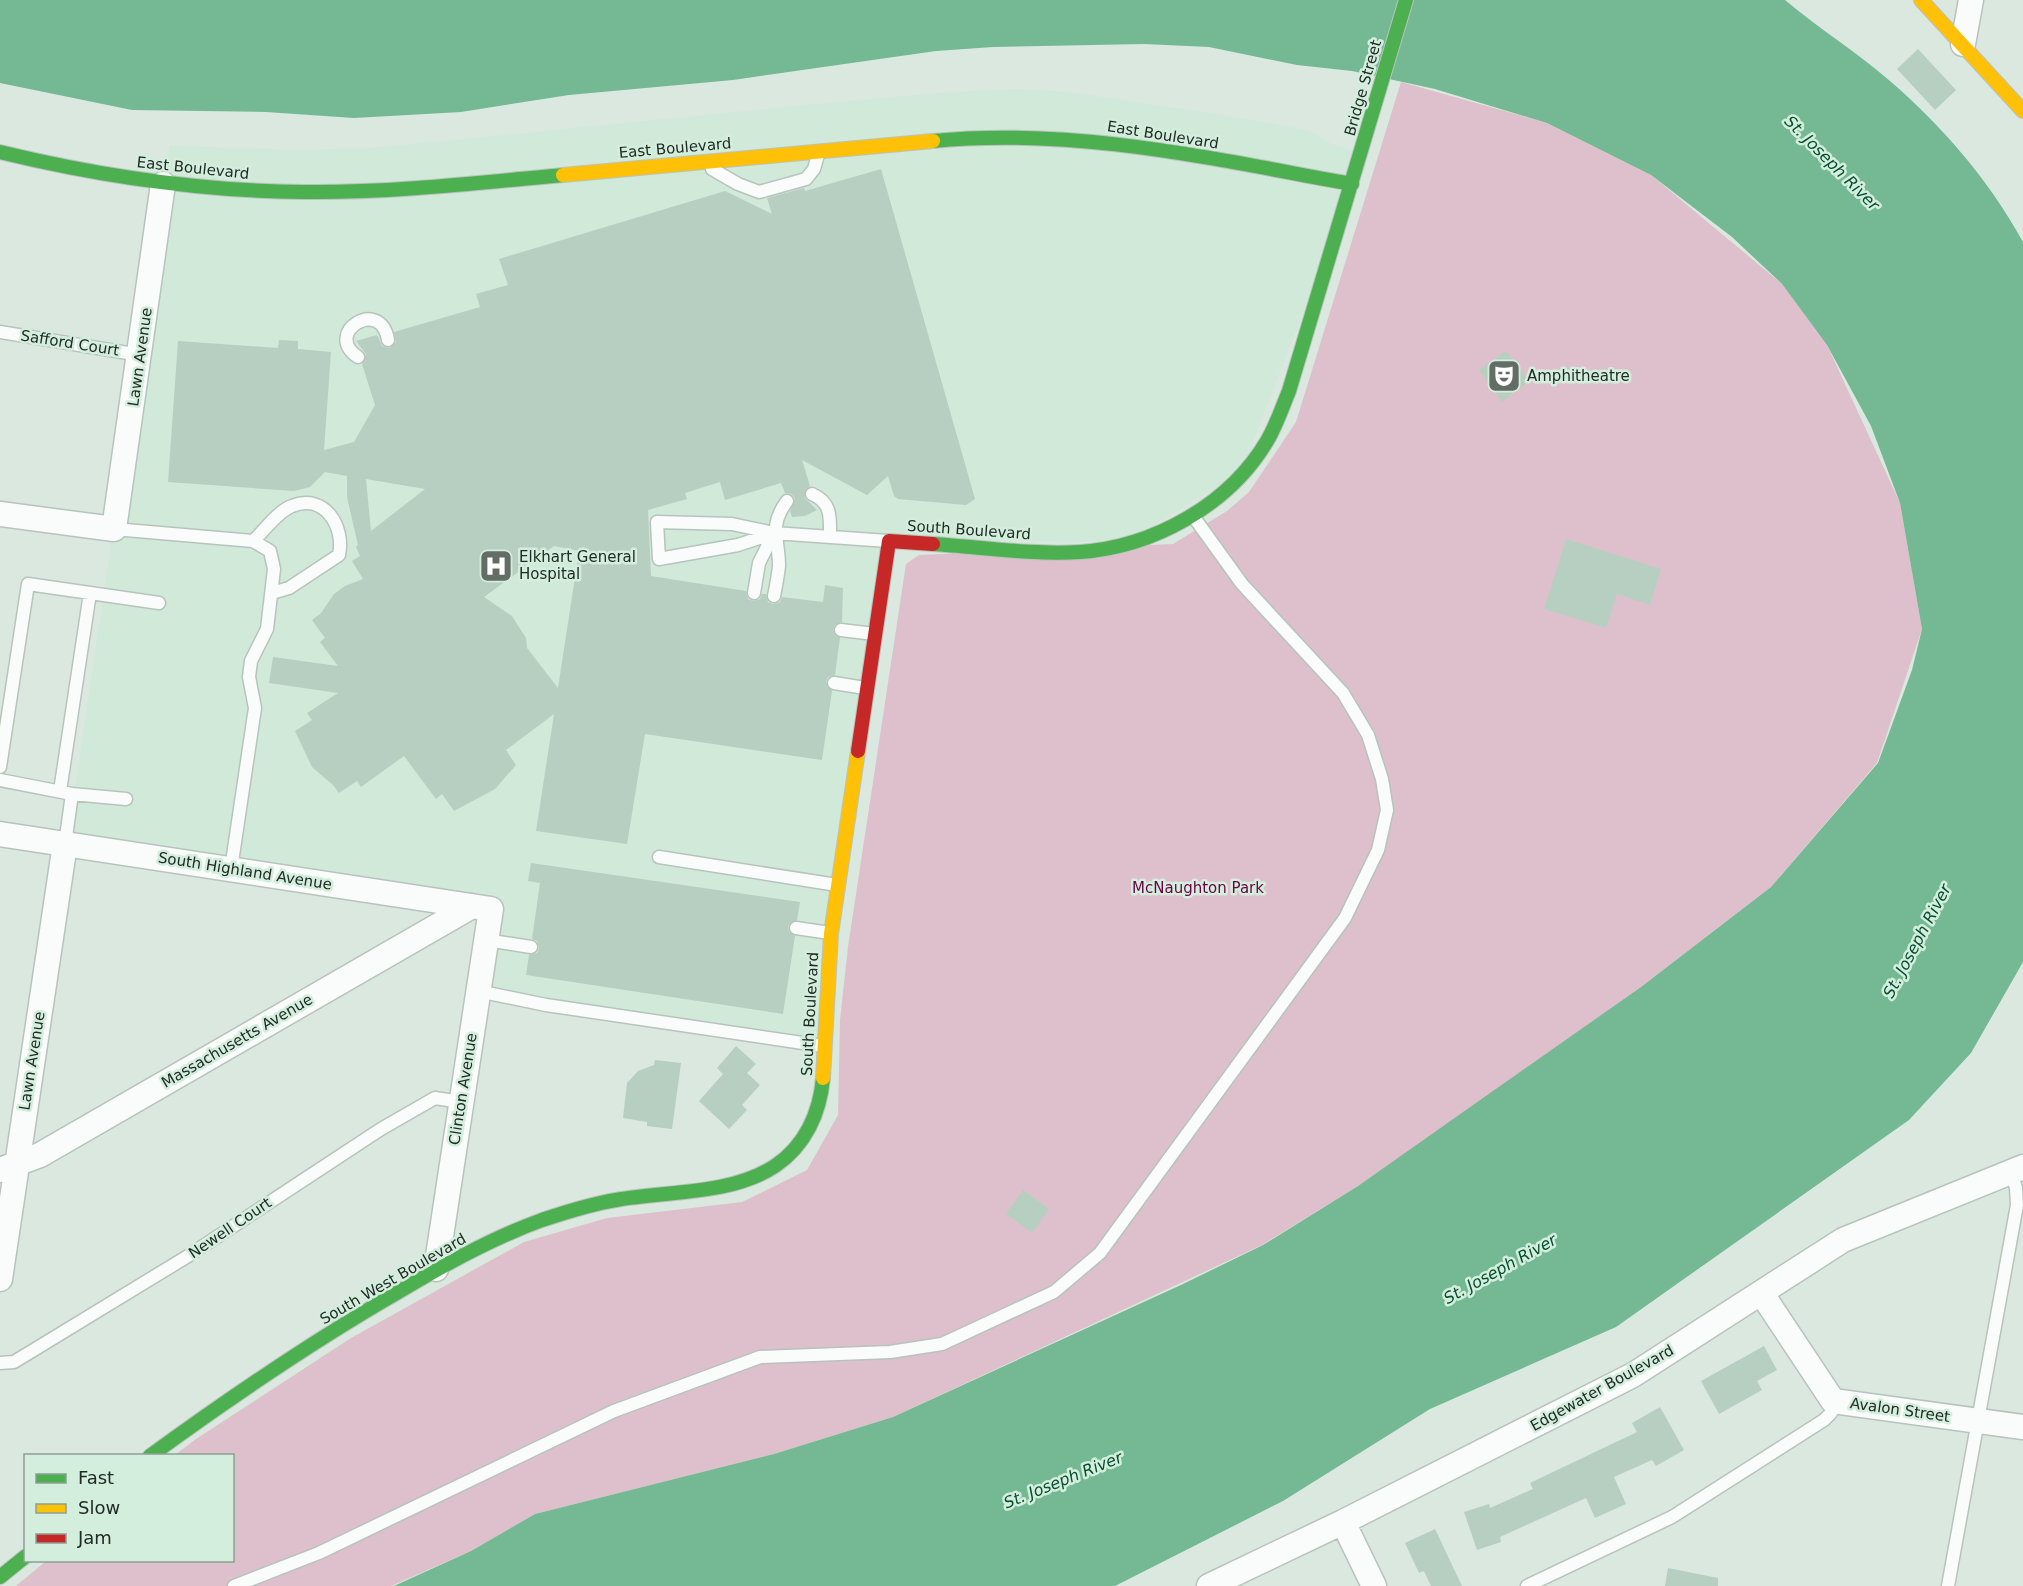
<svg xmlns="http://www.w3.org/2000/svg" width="2023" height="1586" viewBox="0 0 2023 1586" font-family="'DejaVu Sans',sans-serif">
	<rect width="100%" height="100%" fill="#dae8df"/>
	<path fill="#d0e9d9" d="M1017,89L1070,92L1235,117L1310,131L1331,144L1359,153L1341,215L1241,472L1127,542L887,539L823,1045L479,990L492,909L67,843L170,146L304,150L382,147L818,104L938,93Z"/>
	<path fill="#ddc0cc" d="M1401,82L1547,123L1651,175L1782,284L1827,345L1900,503L1922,629L1877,763L1771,887L1641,987L1502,1086L1358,1186L1262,1245L893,1417L774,1454L535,1514L471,1551L391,1586H16L46,1561L232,1560V1456L175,1455L196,1439L351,1338L524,1242L607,1218L742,1202L807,1170L838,1115L840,1020L848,947L906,564L919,555L1173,544L1227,511L1249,492L1296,422Z"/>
	<path fill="#75b894" d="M0,0H1785C1819,29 1857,52 1890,81C1944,128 1989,180 2023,242V962L1971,1053L1909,1120L1616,1327L1430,1409L1283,1501L1115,1586H394L471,1551L535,1514L774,1454L893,1417L1183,1284L1263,1245L1358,1186L1641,987L1771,887L1878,763L1912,670L1922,629L1900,503L1871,426L1827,345L1782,284L1732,237L1651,175L1547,123L1435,89L1352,71L1297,65L1209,47L1144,44L993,47L936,51L733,80L569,95L461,112L354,118L266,112L132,110L0,83Z"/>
	<path fill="#b7cfc1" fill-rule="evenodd" d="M1918,49L1956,90L1935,110L1897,69Z
		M881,169L975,499L966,505L898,499L894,496L888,476L867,495L802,460L810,486L805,491V498L817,510L805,516L792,517L790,511L795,498L791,494L785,493L781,483L725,500L720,482L685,493L687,499L648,510L651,576L746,591L748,599L753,601L760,599L762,594H766L768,602L773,604L780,602L782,597L823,602L825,585L843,588L842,622L835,625L833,630L840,638L835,675L828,677L826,682L832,691L822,760L645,734L627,844L536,831L554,714L506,750L516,765L495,789L454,811L442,794L436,799L404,756L361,787L357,781L339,793L333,785L312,767L295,731L312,720L307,713L338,693L269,683L273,657L338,666L320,642L325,638L312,620L321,613L334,594L345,586L363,579L352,561L360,556L356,547L358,545L347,497V476L325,472L310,487L294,491L168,482L178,341L278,348L279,340L298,341V349L331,352L324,450L354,442L375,405L362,364L366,354L356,341L377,335L382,346L390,348L396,342L394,332L480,307L476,294L508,285L499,259L725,191L772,214L767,198L804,188L805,191ZM366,479L425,489L371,531ZM554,546L579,551L558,688L527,648L526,638L512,616L484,597Z
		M1506,351L1529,381L1502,402L1479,370Z
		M1566,539L1661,569L1650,605L1617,594L1606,628L1544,609Z
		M531,863L800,902L797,920L788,926L789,932L795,936L783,1014L526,975L529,955L537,953L539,948L537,941L532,939L540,883L528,881Z
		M736,1046L756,1064L747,1073L760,1085L742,1105L747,1110L729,1129L699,1101L723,1074L717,1068Z
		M655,1060L681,1063L672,1129L647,1126V1122L623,1118L627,1083L638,1071L654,1065Z
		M1023,1190L1049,1209L1032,1233L1006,1214Z
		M1764,1346L1777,1370L1757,1381L1762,1390L1719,1414L1701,1381Z
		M1660,1407L1684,1450L1656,1466L1652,1460L1614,1477L1626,1504L1595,1518L1586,1498L1500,1537L1501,1542L1477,1550L1464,1512L1489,1504L1490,1508L1533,1489L1530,1483L1637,1432L1632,1423Z
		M1435,1529L1462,1586H1431L1424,1571L1419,1573L1405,1543Z
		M1668,1568L1718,1578V1586H1665Z"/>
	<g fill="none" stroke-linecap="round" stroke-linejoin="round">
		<g stroke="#b8c3bd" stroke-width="15">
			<path id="lane" d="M712,169L738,184L759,192L806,179L814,169L818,155
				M0,332L140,355
				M358,357C322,333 381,296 388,340
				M812,494C832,503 830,517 830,537
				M114,529L253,541L270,551L274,569L267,629L251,661L249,677L255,708L231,869
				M774,533L738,545L659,559L657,522L732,524L774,533L888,541
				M253,541C264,531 278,511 292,506C325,493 345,527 339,555L289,588L272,593
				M754,593L759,563L774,533
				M774,596C776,586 778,576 779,566C779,538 768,527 787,501
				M841,630L874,634
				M834,683L865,688
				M0,767L28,584L159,603
				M0,780L72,794L126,799
				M60,791L90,593
				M65,844L72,794
				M659,857L837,885
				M796,928L830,933
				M486,940L531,947
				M478,991L546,1005L823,1046
				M0,1363L14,1362L188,1256L381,1129L435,1098L461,1102
				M234,1586L319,1553L614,1411L760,1357L890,1352L942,1344L1054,1292L1100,1253L1345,918L1378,850L1387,810L1382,779L1368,735L1343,693L1242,584L1193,516
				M1527,1586L1672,1517L1824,1420L1831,1413L1833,1401
				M1948,1586L2017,1205L2016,1188L2011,1172"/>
		</g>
		<g stroke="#b8c3bd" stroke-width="27">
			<path id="street" d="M1963,44L1971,0
				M0,514L114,529L163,184
				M0,834L491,909L436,1269
				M0,1170L40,1155L472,906
				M0,1279L65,844
				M1762,1294L1833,1401L2023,1427
				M1343,1522L1374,1586
				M1209,1586L1343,1522L1633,1375L1843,1240L2023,1167"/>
		</g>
		<g stroke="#b8c3bd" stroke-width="16">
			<path id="fast" d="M933,141C1075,127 1213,159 1352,184
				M0,152C99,176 200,191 303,192C389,193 477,183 563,175
				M933,544C981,547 1031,555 1080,552C1153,547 1229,505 1267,441C1276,426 1282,408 1289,391L1406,0
				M150,1456C231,1397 313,1341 400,1291C445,1264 492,1238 542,1220C566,1212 591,1204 616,1200C667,1191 731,1195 775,1166C805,1146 820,1113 823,1078
				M0,1577L26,1556"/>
		</g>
		<g stroke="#b8c3bd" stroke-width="16">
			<path id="slow" d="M1921,0L2023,111
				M563,175L933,141
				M823,1078L831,934L858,751"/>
		</g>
		<g stroke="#b8c3bd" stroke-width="16">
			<path id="jam" d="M858,751L889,541L933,544"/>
		</g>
		<use href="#lane" stroke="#f9fcfa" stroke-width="12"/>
		<use href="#street" stroke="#f9fcfa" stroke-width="24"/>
		<use href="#fast" stroke="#4caf50" stroke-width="14"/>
		<use href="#slow" stroke="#ffc107" stroke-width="14"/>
		<use href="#jam" stroke="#c62828" stroke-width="14"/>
	</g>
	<defs>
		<g id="theatre-square" transform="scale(1.725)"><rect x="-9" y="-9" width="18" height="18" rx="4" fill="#626d66" stroke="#d4eedd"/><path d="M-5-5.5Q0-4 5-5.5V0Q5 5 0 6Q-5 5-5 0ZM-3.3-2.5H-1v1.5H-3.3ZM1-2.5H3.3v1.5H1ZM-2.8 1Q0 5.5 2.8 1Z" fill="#fff"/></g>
		<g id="hospital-square" transform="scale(1.725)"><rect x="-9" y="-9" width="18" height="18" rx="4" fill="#626d66" stroke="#d4eedd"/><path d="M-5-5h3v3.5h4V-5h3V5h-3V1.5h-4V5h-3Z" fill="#fff"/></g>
	</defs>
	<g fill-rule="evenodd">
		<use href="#theatre-square" x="1504" y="376"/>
		<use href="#hospital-square" x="496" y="566"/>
	</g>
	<g text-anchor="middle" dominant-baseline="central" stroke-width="5" stroke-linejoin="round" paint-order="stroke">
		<g font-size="15" fill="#212b25" stroke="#d4eedd">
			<text transform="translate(1363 88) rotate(-74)">Bridge Street</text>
			<text transform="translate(1163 135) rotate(9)">East Boulevard</text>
			<text transform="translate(675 148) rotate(-5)">East Boulevard</text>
			<text transform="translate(193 168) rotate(6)">East Boulevard</text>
			<text transform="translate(70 343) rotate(9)">Safford Court</text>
			<text transform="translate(140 357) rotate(-82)">Lawn Avenue</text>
			<text transform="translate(969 530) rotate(4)">South Boulevard</text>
			<text transform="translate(245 871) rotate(9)">South Highland Avenue</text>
			<text transform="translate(810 1014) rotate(-87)">South Boulevard</text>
			<text transform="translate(237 1041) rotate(-30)">Massachusetts Avenue</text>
			<text transform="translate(32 1061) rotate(-81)">Lawn Avenue</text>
			<text transform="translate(463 1089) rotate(-81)">Clinton Avenue</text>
			<text transform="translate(230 1228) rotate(-34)">Newell Court</text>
			<text transform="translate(393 1279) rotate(-30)">South West Boulevard</text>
			<text transform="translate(1602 1388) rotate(-29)">Edgewater Boulevard</text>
			<text transform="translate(1900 1410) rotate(8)">Avalon Street</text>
		</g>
		<g font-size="15" fill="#212b25" stroke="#d4eedd" text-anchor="start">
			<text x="1527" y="376">Amphitheatre</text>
			<text x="519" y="557">Elkhart General<tspan x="519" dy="17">Hospital</tspan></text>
		</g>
		<g font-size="15" fill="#6a0243" stroke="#d4eedd">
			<text x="1198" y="888">McNaughton Park</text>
		</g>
		<g font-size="16" font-style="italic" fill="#064f30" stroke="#d4eedd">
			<text transform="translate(1832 163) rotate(45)">St. Joseph River</text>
			<text transform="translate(1917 941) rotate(-62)">St. Joseph River</text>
			<text transform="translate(1500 1269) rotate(-29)">St. Joseph River</text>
			<text transform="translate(1063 1480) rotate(-22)">St. Joseph River</text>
		</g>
	</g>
	<rect x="24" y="1454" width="210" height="108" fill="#d4eedd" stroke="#8ca093" stroke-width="1.5"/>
	<rect x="36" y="1474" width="30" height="9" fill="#4caf50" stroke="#8ca093" stroke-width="1.5"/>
	<text x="78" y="1484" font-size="18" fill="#212b25">Fast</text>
	<rect x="36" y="1504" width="30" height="9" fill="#ffc107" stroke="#8ca093" stroke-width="1.5"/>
	<text x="78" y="1514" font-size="18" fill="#212b25">Slow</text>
	<rect x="36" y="1534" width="30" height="9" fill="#c62828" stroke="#8ca093" stroke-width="1.5"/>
	<text x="78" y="1544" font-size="18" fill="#212b25">Jam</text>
</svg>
